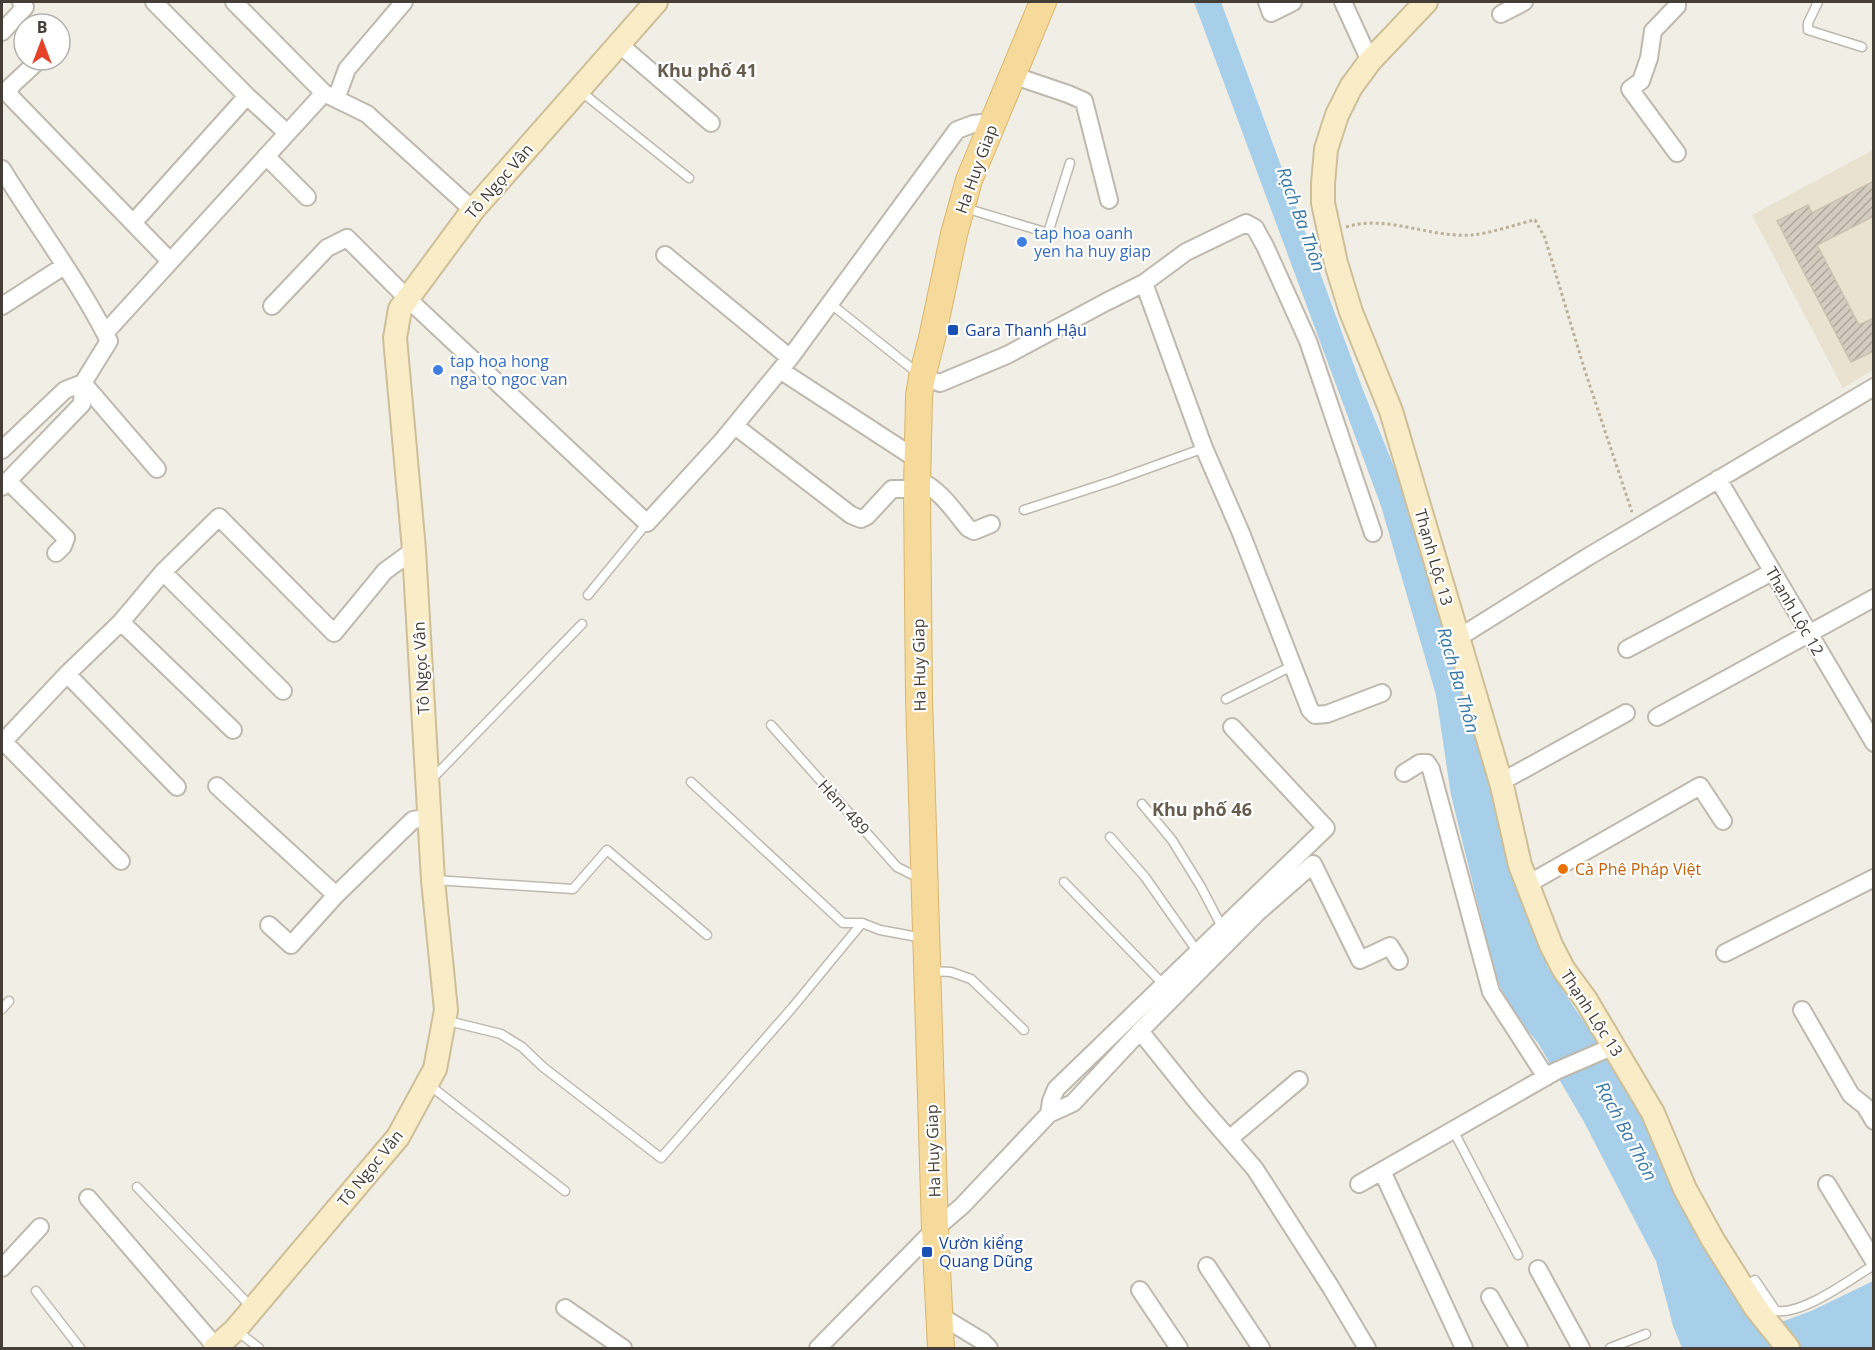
<svg xmlns="http://www.w3.org/2000/svg" width="1875" height="1350" viewBox="0 0 1875 1350" font-family="'Open Sans',sans-serif">
	<defs>
		<pattern id="building-hatch" width="6" height="6" patternUnits="userSpaceOnUse" patternTransform="scale(1.5)"><rect width="6" height="6" fill="#d5ccc0"/><path d="M-1 1l2-2M0 6l6-6M5 7l2-2" fill="none" stroke="#aea79d"/></pattern>
	</defs>
	<rect width="100%" height="100%" fill="#f1eee6"/>
	<path fill="#e9e2d1" d="M1873,150V370L1843,388L1752,215Z"/>
	<path fill="#a7cfe9" d="M1194,2H1221L1363,390L1413,514L1456,637L1504,835L1530,924L1548,968L1635,1099L1760,1322L1784,1321L1811,1311L1873,1281V1348H1682L1673,1326L1656,1261L1584,1122L1538,1043L1511,1010L1496,978L1451,795L1436,695L1381,506Z"/>
	<path fill="url(#building-hatch)" stroke="#ccc1b1" stroke-width="1.5" d="M1874,181V216L1817,245L1859,325L1874,318V351L1851,362L1777,221L1808,205L1812,213Z"/>
	<g fill="none" stroke-linecap="round" stroke-linejoin="round">
		<g stroke="#bfb8ad" stroke-width="11">
			<path id="lane" d="M1818,2L1808,23V30L1862,47
				M579,90L689,178
				M965,208L1048,233L1070,163
				M831,304L920,375
				M1024,510L1113,481L1204,448
				M588,595L647,523
				M1226,699L1292,666
				M771,725L897,867L921,879
				M432,779L582,624
				M691,782L843,923H862L880,930L923,938
				M1142,804L1172,840L1201,887L1222,927
				M1110,837L1145,877L1197,951
				M435,880L573,889L607,850L707,935
				M1064,882L1163,984
				M931,971L951,972L971,979L1024,1030
				M2,1009L9,1001
				M444,1020L501,1034L522,1047L543,1067L661,1158L792,1008L862,923
				M428,1084L565,1191
				M1453,1130L1518,1255
				M137,1187L253,1309
				M1745,1286L1755,1280L1776,1311C1803,1315 1851,1279 1874,1265
				M36,1291L80,1348
				M236,1330L259,1348
				M1610,1348L1646,1334"/>
		</g>
		<g stroke="#bfb8ad" stroke-width="20">
			<path id="street" d="M154,2L247,96
				M234,2L324,93L367,114L473,210
				M1267,2L1271,13L1293,2
				M1343,2L1370,61
				M1501,14L1524,2
				M2,32L25,7L21,2
				M619,44L711,123
				M39,60L10,87V96L170,261
				M1012,75L1068,94L1084,101L1109,200
				M336,99L347,69L404,2
				M1677,153L1630,89L1641,81L1649,58L1653,31L1677,6V2
				M266,156L307,197
				M2,169C37,226 79,281 109,341L83,383L82,404L2,487
				M133,223L247,96L287,133
				M665,255L790,358
				M1144,283L1204,448L1241,533L1310,710L1315,715L1327,714L1382,693
				M2,306L64,266
				M272,306L327,248L347,238L408,299L647,523L722,441L790,358L957,130L973,124L992,122
				M105,333L324,93
				M780,370L918,460
				M922,377L940,383L1007,355L1106,302L1144,283L1186,252L1246,223L1255,228L1265,246L1308,341L1373,533
				M83,383L157,469
				M735,426L851,515L861,519L867,516L892,489H917
				M2,450L65,390L83,383
				M1718,479L1874,743
				M918,480C940,489 953,510 968,528L974,531L991,524
				M8,481L66,538L63,546L56,553
				M163,572L283,691
				M121,622L233,730
				M1458,638L1586,558L1874,387
				M1627,649L1772,572
				M67,674L177,787
				M1657,717L1874,598
				M3,741L121,861
				M2,743L67,674L121,622L163,572L219,517L334,633L385,571L414,550
				M1404,773L1420,763H1427L1431,769L1491,992L1546,1077
				M1501,782L1626,713
				M217,786L336,895L413,820L430,817
				M1528,884L1700,786L1723,821
				M269,925L291,945L336,895
				M1725,953L1874,878
				M1802,1010L1851,1095L1865,1106L1874,1121
				M1140,1031L1197,1102L1255,1169L1330,1286L1367,1348
				M1049,1114L1051,1101L1056,1089L1326,828L1232,727
				M1229,1139L1299,1080
				M1382,1171L1464,1348
				M1359,1184L1556,1071L1614,1046
				M1827,1184L1874,1261
				M88,1198L216,1347
				M1207,1266L1261,1348
				M2,1268L40,1227
				M1538,1269L1581,1348
				M1140,1290L1179,1348
				M1490,1297L1519,1348
				M565,1308L623,1348
				M939,1315L982,1341L989,1348
				M818,1348L935,1229L962,1206L1049,1114L1073,1103L1140,1031L1257,913L1313,864L1360,960L1390,946L1399,961"/>
		</g>
		<g stroke="#cdbf99" stroke-width="26">
			<path id="secondary" d="M1426,2L1370,61L1351,87L1337,115L1326,149L1323,184V203L1336,263L1351,312L1391,411L1502,786L1520,865L1551,945L1564,970L1586,1000L1653,1113L1685,1189L1713,1240L1755,1307L1788,1348
				M215,1348L235,1330L398,1137L435,1069L446,1010L433,880L414,550L395,338L400,309L473,210L656,2"/>
		</g>
		<g stroke="#d8b66d" stroke-width="28">
			<path id="primary" d="M941,1348L935,1229L919,697L917,489L919,396L922,377L932,338L954,234L969,180L1043,2"/>
		</g>
		<path stroke="#bcb19c" stroke-width="3" stroke-dasharray="3 3" stroke-linecap="butt" d="M1346,227C1387,214 1429,238 1471,235C1489,234 1516,224 1535,220L1545,238L1585,371L1632,512"/>
		<use href="#lane" stroke="#fff" stroke-width="8"/>
		<use href="#street" stroke="#fff" stroke-width="16"/>
		<use href="#secondary" stroke="#f9edc8" stroke-width="22"/>
		<use href="#primary" stroke="#f5da9c" stroke-width="26"/>
	</g>
	<g fill="#3f7fe0" stroke="#fff" stroke-width="2">
		<circle cx="1022" cy="242" r="6"/>
		<circle cx="438" cy="370" r="6"/>
	</g>
	<g fill="#1a4fb4" stroke="#fff" stroke-width="2">
		<rect x="947" y="324" width="12" height="12" rx="3"/>
		<rect x="921" y="1246" width="12" height="12" rx="3"/>
	</g>
	<circle fill="#e8710a" stroke="#fff" stroke-width="2" cx="1563" cy="869" r="6"/>
	<g text-anchor="middle" dominant-baseline="central" stroke-width="4.5" stroke-linejoin="round" paint-order="stroke">
		<g font-size="16" fill="#443e36" stroke="#fff">
			<text transform="translate(976 169) rotate(-70)">Ha Huy Giap</text>
			<text transform="translate(499 181) rotate(-49)">Tô Ngọc Vân</text>
			<text transform="translate(1434 557) rotate(74)">Thạnh Lộc 13</text>
			<text transform="translate(1795 611) rotate(60)">Thạnh Lộc 12</text>
			<text transform="translate(919 665) rotate(-91)">Ha Huy Giap</text>
			<text transform="translate(421 668) rotate(-93)">Tô Ngọc Vân</text>
			<text transform="translate(844 807) rotate(48)">Hèm 489</text>
			<text transform="translate(1592 1013) rotate(57)">Thạnh Lộc 13</text>
			<text transform="translate(933 1151) rotate(-92)">Ha Huy Giap</text>
			<text transform="translate(370 1168) rotate(-51)">Tô Ngọc Vân</text>
		</g>
		<g font-size="16" fill="#366cbe" stroke="#fff" text-anchor="start">
			<text x="1034" y="233">tap hoa oanh<tspan x="1034" dy="18">yen ha huy giap</tspan></text>
			<text x="450" y="361">tap hoa hong<tspan x="450" dy="18">nga to ngoc van</tspan></text>
		</g>
		<g font-size="16" fill="#164399" stroke="#fff" text-anchor="start">
			<text x="965" y="330">Gara Thanh Hậu</text>
			<text x="939" y="1243">Vườn kiểng<tspan x="939" dy="18">Quang Dũng</tspan></text>
		</g>
		<g font-size="16" fill="#c56008" stroke="#fff" text-anchor="start">
			<text x="1575" y="869">Cà Phê Pháp Việt</text>
		</g>
		<g font-size="18" font-weight="bold" fill="#655c4e" stroke="#fff">
			<text x="707" y="70">Khu phố 41</text>
			<text x="1202" y="809">Khu phố 46</text>
		</g>
		<g font-size="18" font-style="italic" fill="#3979a5" stroke="#fff">
			<text transform="translate(1302 219) rotate(70)">Rạch Ba Thôn</text>
			<text transform="translate(1459 680) rotate(74)">Rạch Ba Thôn</text>
			<text transform="translate(1627 1131) rotate(62)">Rạch Ba Thôn</text>
		</g>
	</g>
	<rect width="1875" height="1350" fill="none" stroke="#443e36" stroke-width="6"/>
	<g transform="translate(42 42)"><circle r="28" fill="#ffffff" stroke="#b4b2af" stroke-width="1.5"/>
	<path d="M0-4.5L10 22L0 15L-10 22Z" fill="#e64228"/>
	<text y="-9" font-size="16" font-weight="bold" text-anchor="middle" fill="#443e36">B</text>
	</g>
</svg>
